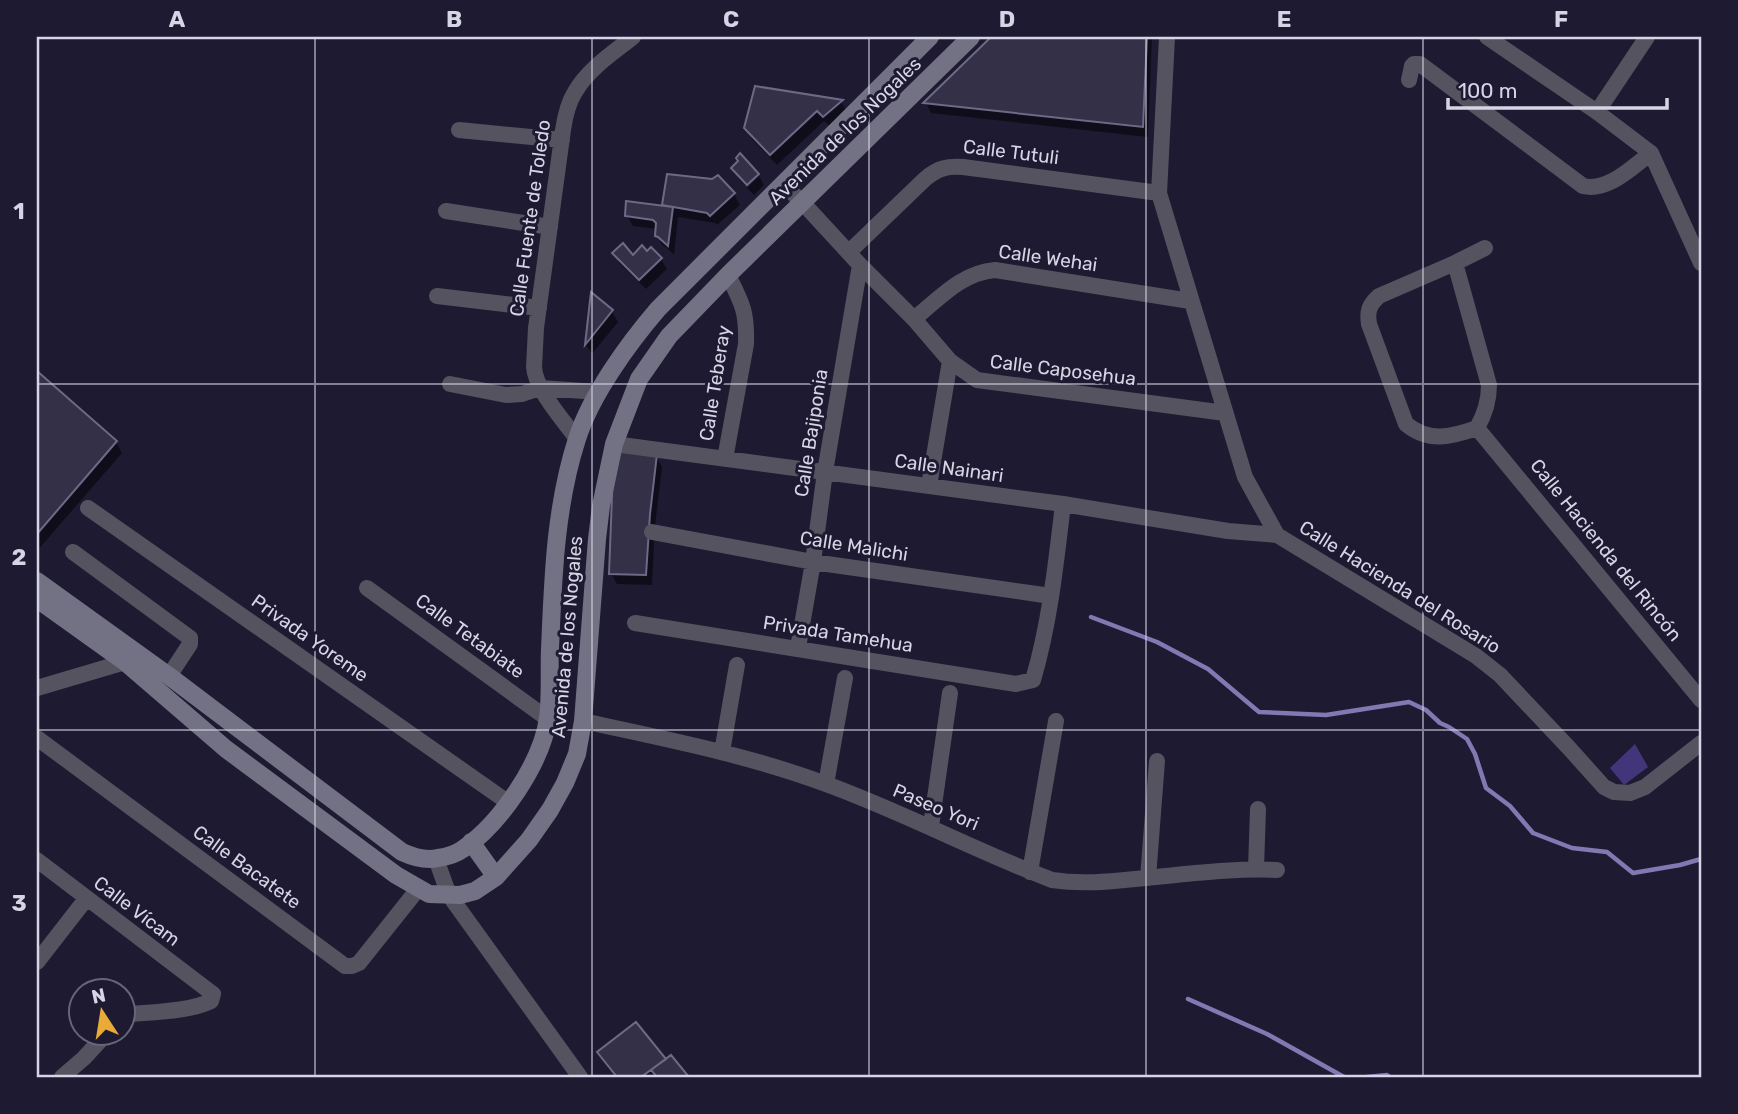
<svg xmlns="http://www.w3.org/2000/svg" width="1738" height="1114" viewBox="0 0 1738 1114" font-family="Rubik,sans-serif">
	<rect width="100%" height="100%" fill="#1e1a31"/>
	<path fill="#43357a" d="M1635,744L1648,767L1624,785L1610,768Z"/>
	<path fill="#0007" d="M994,37H1152L1148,137L931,113L926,103Z
		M757,88L841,102L847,112L830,126L824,121L777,165L752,139L746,127Z
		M733,169L757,174L745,185L739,179Z
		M668,175L734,194L740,205L717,225L715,223L678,217L674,255L666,247L663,246L656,235L657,229L633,226L627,215L664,208Z
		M759,176L764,185L754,195L747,188Z
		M614,253L633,257L647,253L661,259L667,269L646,289L620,264Z
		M592,295L612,311L618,322L592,354L586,345Z
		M37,374L116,442L122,453L37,551Z
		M656,456L662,467L655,526L652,585L617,584L611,573Z
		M599,1052L665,1061L671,1057L688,1077H617Z"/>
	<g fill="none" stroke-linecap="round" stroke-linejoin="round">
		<path stroke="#8278b2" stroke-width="4.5" d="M1091,617L1157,642L1208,669L1259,712L1326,715L1409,702L1426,710L1440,723L1449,727L1467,739L1475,754L1486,788L1510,806L1533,833L1572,848L1607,852L1633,873L1680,865L1701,859
			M1188,999L1267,1034L1344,1077
			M1367,1077L1387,1075L1390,1077"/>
	</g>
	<path fill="#333048" stroke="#6c6a86" stroke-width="2" d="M991,37H1147L1143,127L923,103Z
		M755,86L843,100L823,117L817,111L770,155L744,128Z
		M740,153L759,174L747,185L731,168L738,161L736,158Z
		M667,174L712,179L718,175L735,193L710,216L707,213L662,205Z
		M626,201L673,207L668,246L658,237L655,236L656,223L653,220L625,216Z
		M623,243L633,255L642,245L647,251L651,247L662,258L639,280L612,253Z
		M591,292L613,310L585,345Z
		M37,371L117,441L37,534Z
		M614,444L657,454L650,514L646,575L609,574Z
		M636,1022L666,1059L641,1077H617L597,1052Z
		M671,1055L689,1077H657L651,1070Z"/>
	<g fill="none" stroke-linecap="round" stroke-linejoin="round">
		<path stroke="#54535f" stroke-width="16" d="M1167,37L1159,193L1245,477L1277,535L1476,656L1500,675L1569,748L1604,787L1614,792L1630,793L1645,787L1701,743
			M1487,37L1597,112L1651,153L1701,263
			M1409,80L1412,66L1414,64H1420L1583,186C1608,192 1632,167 1651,153
			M1597,112L1647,37
			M459,130L562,140
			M784,185L802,202L860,265L914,319L950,361L977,380L1225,413
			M446,211L550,227
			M849,252L925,179C938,168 947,166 963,167L1159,193
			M1455,263L1489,385C1489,401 1485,414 1477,428C1451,437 1429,443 1406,424L1369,324C1367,311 1369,305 1379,296L1455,263L1485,248
			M437,296L539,308
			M914,319C940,298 961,273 995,270L1190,301
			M450,384L506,395L522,394L540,388L599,392
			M1477,428L1701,700
			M577,439C564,421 535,389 534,367L536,328L563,130C565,116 568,103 575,92C588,69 613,53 633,37
			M614,444L1063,504L1228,531L1277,535
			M725,459L746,344C747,311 742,303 728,275
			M929,486L950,361
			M88,508L509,803
			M652,532L813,562L1051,596
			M73,552L190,638V644L169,676
			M367,588L548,719
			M635,623L1016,684L1033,680C1050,622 1056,563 1063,504
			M798,648L813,562L825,472L860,265
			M37,688L125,662
			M583,721C665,739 748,755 826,784C903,812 976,851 1052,880C1084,885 1114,881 1145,878C1189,874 1233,868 1277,870
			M37,738L345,966H352L359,963L418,889
			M722,752L737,665
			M826,784L845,678
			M931,826L950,693
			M436,859L449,895L580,1077
			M37,860L213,994L211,1001C189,1012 148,1012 122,1015
			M1256,869L1258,809
			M1030,872L1056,721
			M1148,878L1157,761
			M37,962L86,899
			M62,1077L84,1058L106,1034"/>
		<path stroke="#737184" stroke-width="18" d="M37,581L169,676L402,852C413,857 426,861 438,858C446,857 456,854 463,849C500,824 542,763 548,718C551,696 549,672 550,649C553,579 555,507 577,439C591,395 628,344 658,309L930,37
			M37,599L125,662L226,749L396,875L429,894L460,895L475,891L496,877L529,840L550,810L565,783L577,754L583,721L597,539L601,506L614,444L639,379L669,336L728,275L971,37
			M471,842L496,877"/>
	</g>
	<path fill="none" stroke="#d6d5e5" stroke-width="2" stroke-opacity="0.55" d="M315,37V1077M592,37V1077M869,37V1077M1146,37V1077M1423,37V1077M37,384H1701M37,730H1701"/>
	<g text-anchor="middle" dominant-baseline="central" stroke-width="6" stroke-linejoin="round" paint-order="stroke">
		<g font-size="19" fill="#d6d5e5" stroke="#1e1a31">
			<text transform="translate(845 131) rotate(-44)">Avenida de los Nogales</text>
			<text transform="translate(1011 152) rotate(7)">Calle Tutuli</text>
			<text transform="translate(530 218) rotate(-82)">Calle Fuente de Toledo</text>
			<text transform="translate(1048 258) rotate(8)">Calle Wehai</text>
			<text transform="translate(1063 370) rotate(7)">Calle Caposehua</text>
			<text transform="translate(715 383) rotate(-81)">Calle Teberay</text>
			<text transform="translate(811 433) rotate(-81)">Calle Bajiponia</text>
			<text transform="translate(949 468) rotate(8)">Calle Nainari</text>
			<text transform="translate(854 546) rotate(9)">Calle Malichi</text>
			<text transform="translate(1606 550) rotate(51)">Calle Hacienda del Rincón</text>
			<text transform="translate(1400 587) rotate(32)">Calle Hacienda del Rosario</text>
			<text transform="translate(838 634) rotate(9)">Privada Tamehua</text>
			<text transform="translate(470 636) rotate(36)">Calle Tetabiate</text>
			<text transform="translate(567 637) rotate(-85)">Avenida de los Nogales</text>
			<text transform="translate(310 638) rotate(35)">Privada Yoreme</text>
			<text transform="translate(936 807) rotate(23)">Paseo Yori</text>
			<text transform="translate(247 867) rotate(36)">Calle Bacatete</text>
			<text transform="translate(137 911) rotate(37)">Calle Vícam</text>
		</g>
	</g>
	<rect width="1738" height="1114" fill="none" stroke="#1e1a31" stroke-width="77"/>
	<g transform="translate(102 1012) rotate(348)"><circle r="33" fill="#1e1a31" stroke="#686579" stroke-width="2"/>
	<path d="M0-5L12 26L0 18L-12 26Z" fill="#e8ab37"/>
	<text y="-10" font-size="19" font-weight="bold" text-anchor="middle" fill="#d6d5e5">N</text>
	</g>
	<path d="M1448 98v10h219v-10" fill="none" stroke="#d6d5e5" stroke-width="3.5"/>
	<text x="1458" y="98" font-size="21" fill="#d6d5e5" stroke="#1e1a31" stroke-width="5" paint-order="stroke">100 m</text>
	<rect x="38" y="38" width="1662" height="1038" fill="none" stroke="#d6d5e5" stroke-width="2.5"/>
	<g font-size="23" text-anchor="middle" font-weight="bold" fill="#d6d5e5">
		<text x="177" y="27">A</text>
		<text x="454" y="27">B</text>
		<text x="731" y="27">C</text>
		<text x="1007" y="27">D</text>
		<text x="1284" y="27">E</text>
		<text x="1561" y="27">F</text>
		<text x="19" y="219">1</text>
		<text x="19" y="565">2</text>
		<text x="19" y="911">3</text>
	</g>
</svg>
